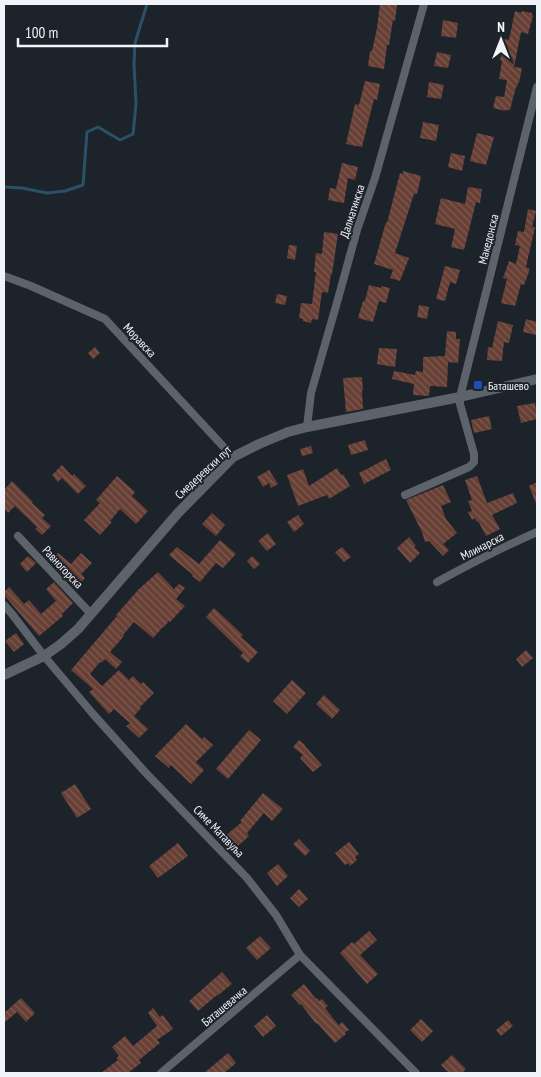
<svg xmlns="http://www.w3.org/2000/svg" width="541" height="1077" viewBox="0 0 541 1077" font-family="'PT Sans Narrow',sans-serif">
	<defs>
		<pattern id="building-back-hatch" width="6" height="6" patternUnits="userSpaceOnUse" patternTransform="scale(1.25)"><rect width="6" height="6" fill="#673f34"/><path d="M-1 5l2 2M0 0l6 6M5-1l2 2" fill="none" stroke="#7d5b52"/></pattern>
	</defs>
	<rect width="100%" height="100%" fill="#1d232a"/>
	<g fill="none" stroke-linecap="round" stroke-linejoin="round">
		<path stroke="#295168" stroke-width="3" d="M4,187L22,188L47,193L65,191L83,185L87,132L98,127L120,140L133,134L136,104L134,64L135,43L147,4"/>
	</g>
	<path fill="url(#building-back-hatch)" d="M380,4L397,5L395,21L393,20L389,45H387L384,69L368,66L370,51H372L377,28Z
		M515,11L521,13L522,11L532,13V15L533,16L528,34L521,32L514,67L522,68L519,83L518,82L517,87H516L510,110H506L505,111L493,108L496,96L504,97L507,80L499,79L502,61L500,60L505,39L509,40Z
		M443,20L458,23L456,38L441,36Z
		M437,52L451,55L448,68L434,66Z
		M365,81L380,84L377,100L374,99L362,147L346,144L355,104L359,105Z
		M429,82L444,85L441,99L427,97Z
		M423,122L439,125L436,141L420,138Z
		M477,133L494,137L486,165L470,161Z
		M451,153L465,156L462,171L448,167Z
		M342,163L358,167L355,180L348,178L344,203L328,200L330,188L336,189Z
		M403,171L421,176L417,194H414L395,253L409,258L400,281L390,278L393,270L374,264L386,222L387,223L400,173L403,174Z
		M468,187L482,189L480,203L476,202L464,250L451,247L455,229L435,224L441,198L465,204Z
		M528,209L536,211L532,227H535L526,267L530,269L524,285L521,284L515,306L501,303L507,279L503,278L509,261L516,264L520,246L515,245L518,231L524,232Z
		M324,232L338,234L332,274H331L328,293L322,292L318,320L312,319L311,323L303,321V319L299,318L301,303L312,304L316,272H314L316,253L322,254Z
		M289,245L297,246L295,260L287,258Z
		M445,266L460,270L456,284L450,282L445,301L436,299Z
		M369,285L381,288V286L390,288L386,303L379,301L373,322L358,318L363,301H365Z
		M277,294L287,296L285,305L275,303Z
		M419,305L429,307L427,319L417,317Z
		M526,319L537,322L536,335L523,332Z
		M498,321L513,325L509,343L504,342L502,361L487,360L488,347L492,348Z
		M447,331L456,332V339H460L458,363L448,362L447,387L430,386L429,396L413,395L414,384L392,379L394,371L415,375L416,371L423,372V357L445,356Z
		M95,347L100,353L93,359L88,353Z
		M379,348L397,349L395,367L377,364Z
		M362,377L363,390H362L363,409L346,412L343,378Z
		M535,403L537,419L521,423L517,406Z
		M489,416L492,429L474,433L471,420Z
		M365,440L368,450L351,455L348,445Z
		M311,446L313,453L302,456L300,449Z
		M386,459L391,470L364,484L359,473Z
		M62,465L72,476L74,474L86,486L78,494L62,478L58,482L52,475Z
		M337,468L341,475L343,474L350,486L329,499L327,495L298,506L287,475L303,469L309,486Z
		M269,470L278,484L271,488L269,483L263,487L257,477Z
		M117,476L135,492L132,496L148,511L136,524L120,509L110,521L112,522L100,535L84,520L100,503L96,500Z
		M477,476L487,503L513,493L517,503L492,515L500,529L486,536L478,521L477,522L475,518L472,520L468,512L472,511L468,501L472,500L465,480Z
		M12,481L33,502L32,503L45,515L42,518L51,526L42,535L35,529L37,527L15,506L8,513L4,508V490Z
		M537,482V506L529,486Z
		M443,485L451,502L441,506L446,519L457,533L443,544L449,550L443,556L429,541L425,542L422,532L406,500Z
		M212,513L225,525L216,536L202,524Z
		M298,515L304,524L294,532L287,522Z
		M268,533L276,544L267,551L258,541Z
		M409,537L416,546L414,547L420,553L410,563L397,548Z
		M220,540L236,554L223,568L216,563L200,582L192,576L193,575L169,555L177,547L199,564Z
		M342,547L351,557L344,562L335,552Z
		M58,553L71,564L81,553L92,563L81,574L85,578L75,589L50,562Z
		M28,556L36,563L27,572L20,564Z
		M252,556L260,564L254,569L247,561Z
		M158,572L174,589L179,584L185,588L176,599L185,606L170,622L169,621L164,627H163L153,638L134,622L123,635L124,636L110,652L122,662L116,669L105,659L101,663L100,662L90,674L102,686L119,670L129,680L133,676L141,684L143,682L154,693L140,707L141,708L134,716L148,729L139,738L126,726L130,723L114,709L109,714L89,692L93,689L71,670L117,616L116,615L139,589Z
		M54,582L73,603L62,614L63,616L39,636L4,595V592L9,587L24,604L29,600L41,614L56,601L46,589Z
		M214,608L243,635L241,637L258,652L248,663L240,656L243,653L206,617Z
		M16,633L24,644L14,652L5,641Z
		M526,650L533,658L522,667L516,659Z
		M292,680L306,693L287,714L273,701Z
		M324,695L340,710L332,719L316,704Z
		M186,724L202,739L204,737L213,745L196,762L204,770L191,784L171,765L169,768L155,756Z
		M249,730L261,740L228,779L216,769Z
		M299,740L305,745V746L322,765L313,772L300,758L303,755L293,747Z
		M75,784L91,809L77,818L61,793Z
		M263,793L283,809L272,821L264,813L247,833L249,836L238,846L236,843L232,846L224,837L242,822L240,821Z
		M299,839L310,851L305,856L293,844Z
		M349,842L359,854L355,857L357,860L350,866L348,863L345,865L335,853Z
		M178,843L188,856L158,878L149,866Z
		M278,864L288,876L277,886L267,873Z
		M299,889L308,899L299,907L290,898Z
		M369,931L377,940L360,955L378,974L367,984L340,953L352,942L354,944Z
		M260,936L271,948L257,960L246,948Z
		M222,972L232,984L217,996V995L198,1011L189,1001Z
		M304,984L316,999L317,998L319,1001L322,999L328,1006L325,1008L336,1022L339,1025L342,1022L349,1030L345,1032L346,1034L335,1043L317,1023L316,1024L301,1004L300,1005L291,995Z
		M21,998L35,1013L26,1022L17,1012L4,1023V1013Z
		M153,1008L160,1017L163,1015L173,1029L157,1040L160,1043L139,1060L141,1063L128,1073H101L118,1060L116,1058L119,1056L112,1047L125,1036L133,1046L157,1026L148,1013Z
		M267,1015L276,1026L263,1037L254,1026Z
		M421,1019L433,1031L422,1042L410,1030Z
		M508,1020L513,1026L501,1036L496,1030Z
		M228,1053L236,1063L224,1073H204Z
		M452,1055L466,1069L462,1073H449L441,1065Z"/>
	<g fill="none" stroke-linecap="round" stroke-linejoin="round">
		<path stroke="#5c636b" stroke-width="8" d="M4,276L31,286L105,319L233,457
			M307,427L311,393L338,299L357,230L375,178L424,4
			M405,495L469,467L474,462V454L460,404V397L537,87
			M18,536L91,614
			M437,582C470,564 503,547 537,532
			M4,605L12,614L44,656L93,714L145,772L247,878L276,915L300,955L416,1073
			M161,1073L300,955"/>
		<path stroke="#5c636b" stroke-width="10" d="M4,675L44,656L61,644L78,629L178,513L233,457L259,444L288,432L307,427L460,397L537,379"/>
	</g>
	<rect fill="#1a4fb4" stroke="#1d232a" stroke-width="2" x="473" y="380" width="10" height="10" rx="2.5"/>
	<g text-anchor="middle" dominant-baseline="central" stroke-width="4" stroke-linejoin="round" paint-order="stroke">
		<g font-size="12" fill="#f1f4f9" stroke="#1d232a">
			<text transform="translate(352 211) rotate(-72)">Далматинска</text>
			<text transform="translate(488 239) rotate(-76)">Македонска</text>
			<text transform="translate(140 340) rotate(47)">Моравска</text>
			<text transform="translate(203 472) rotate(-43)">Смедеревски пут</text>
			<text transform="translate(482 546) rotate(-27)">Млинарска</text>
			<text transform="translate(63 567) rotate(47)">Равногорска</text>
			<text transform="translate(219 831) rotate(46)">Симе Матавуља</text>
			<text transform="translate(224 1006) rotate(-40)">Баташевачка</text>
		</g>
		<g font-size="12" fill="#f1f4f9" stroke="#1d232a" text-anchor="start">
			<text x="488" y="385">Баташево</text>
		</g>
	</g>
	<rect width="541" height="1077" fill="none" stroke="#f1f4f9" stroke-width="10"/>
	<g transform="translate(501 40)" stroke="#1d232a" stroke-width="4" paint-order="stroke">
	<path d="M0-4L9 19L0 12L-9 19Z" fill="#f1f4f9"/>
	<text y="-8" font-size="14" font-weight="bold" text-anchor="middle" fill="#f1f4f9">N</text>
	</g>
	<path d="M18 38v8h149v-8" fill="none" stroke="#f1f4f9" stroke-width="2.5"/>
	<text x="25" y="38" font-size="15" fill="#f1f4f9" stroke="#1d232a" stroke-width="4" paint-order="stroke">100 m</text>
</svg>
